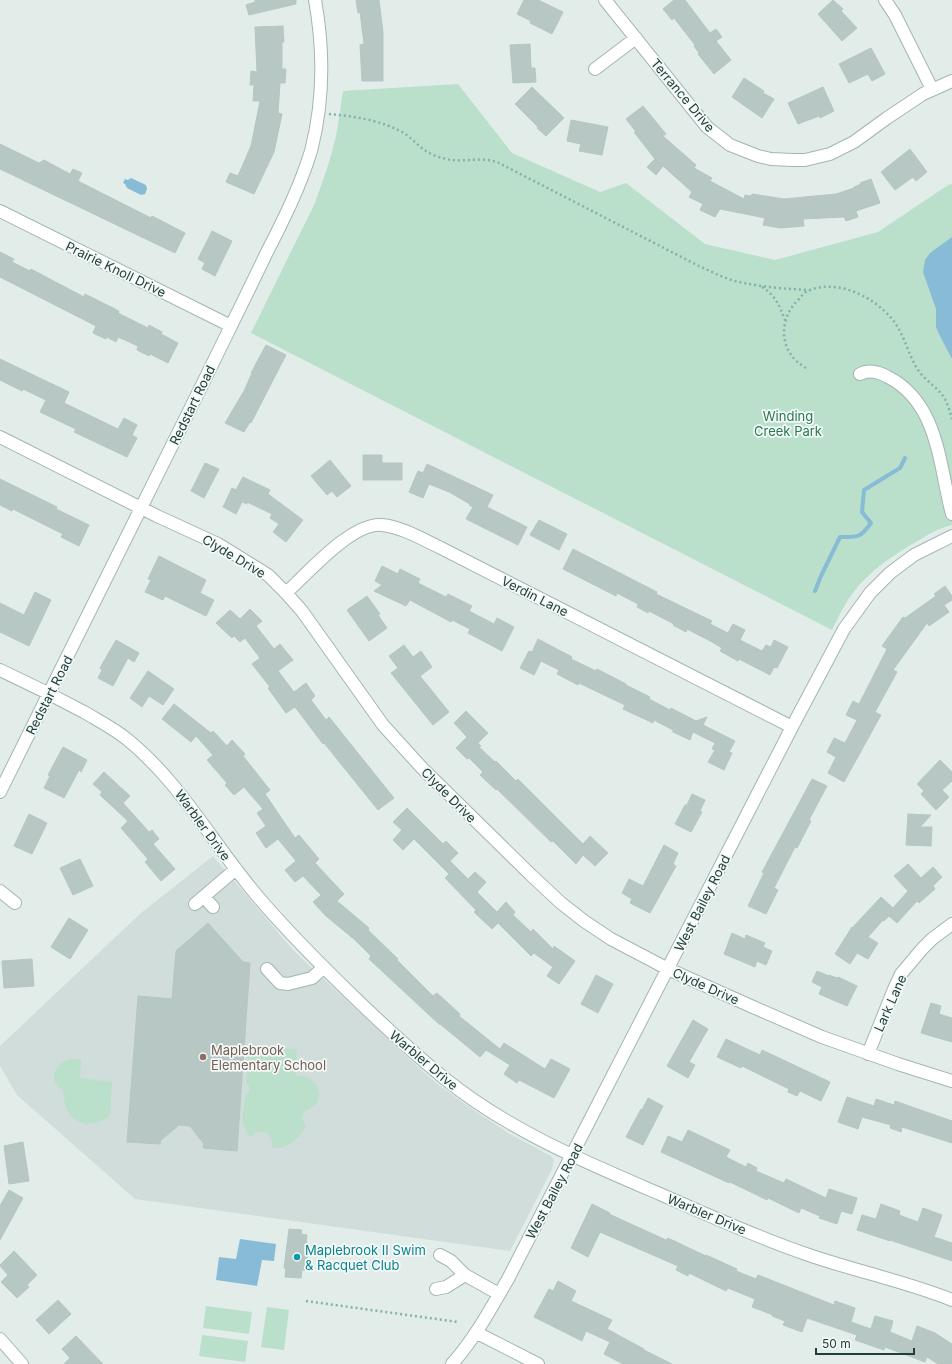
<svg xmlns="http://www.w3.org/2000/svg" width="952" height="1364" viewBox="0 0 952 1364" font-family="Inter,sans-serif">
	<rect width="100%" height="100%" fill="#e2edea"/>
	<path fill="#d0ddda" d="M213,856L293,950L417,1066L436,1083L475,1111L510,1134L551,1156L554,1160L552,1169L510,1251L135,1199L17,1095L0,1066V1046L141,913Z"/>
	<path fill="#badfcb" d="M458,84L512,153L600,192L626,183L705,244L775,260L878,232L948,185L952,184V525C939,528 927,535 916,542C888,558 861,577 845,605C840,613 836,622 832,630L251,333L314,205C323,181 332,156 337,131C339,117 341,104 343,91Z
		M252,1044L297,1050L296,1076C311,1074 326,1089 316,1104C313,1109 306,1109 303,1114C301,1118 303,1122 306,1125C300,1139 288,1149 272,1148C274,1140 269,1130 259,1132C256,1133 253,1136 250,1137C246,1133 246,1128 242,1123L245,1096L249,1092V1086L246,1082L248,1054L251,1051Z
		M69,1059H76L81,1060L80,1078L112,1082L110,1115C106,1118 103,1121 99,1122C87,1127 72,1121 67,1109C64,1103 64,1097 63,1090C47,1081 54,1065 69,1059Z
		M206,1306L252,1312L249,1334L203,1328Z
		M267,1307L289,1310L284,1350L261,1347Z
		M202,1335L248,1341L245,1362L199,1356Z"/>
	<path fill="#88bbd5" d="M131,178L146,185L147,189L145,194L141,195L127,188L125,184L123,183L125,179L128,180Z
		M952,237V359L939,334L936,327V309L923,272L925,260L930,253Z
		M240,1239L276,1244L274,1261L262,1260L257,1286L216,1280L219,1257L236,1259Z"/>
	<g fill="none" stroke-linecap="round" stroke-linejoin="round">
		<path stroke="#88bbd5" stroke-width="4" d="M815,591L821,576L840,537C859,537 860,538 871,523L862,512L864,490L900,468L905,458"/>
	</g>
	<path fill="#b7c8c4" stroke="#b4c7c3" d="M255,0H296V4L249,15L246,5L255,2Z
		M356,0H379L383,32V81H362L360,45L364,44L360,12L358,13Z
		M524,0H538L563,12L552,34L530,23L531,21L517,14Z
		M674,0H685L710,33L716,29L722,37L716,41L731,60L714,74L698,54L699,53L694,46L695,45L674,18L672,20L663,9Z
		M833,0L843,9L841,11L857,28L842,41L818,14Z
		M283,26L284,42H282V69H286L285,83H280L278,113L282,114L274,152L254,194L226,182L230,173L238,176L251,146L260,101H253L254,85H250L251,71L257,72L255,27Z
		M530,44L531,68H535L536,82L513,83L510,45Z
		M871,48L885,74L872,81L868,74L849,83L839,64Z
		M744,78L764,91L763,93L774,99L762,118L732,97Z
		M532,87L564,118L546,136L537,128L538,127L515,104Z
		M823,87L834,111L820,118L819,116L798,124L788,103Z
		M643,106L666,134L663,136L696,165L694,168L712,178L710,181L744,199L745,195L751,196L752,194L784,199L836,194L854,188V187L861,184L860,183L871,179L880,203L856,211L858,217L846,221L844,217L803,219L804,226L780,228L763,225L765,218L720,209L715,217L700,210L703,204L689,197L692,192L663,166L656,175L647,167L655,159L634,132L637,133L626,119Z
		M571,120L608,127L602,155L579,151L581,144L567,141Z
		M0,144L39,163L44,160L70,174L73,169L82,173L78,181L151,218L152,216L185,233L175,253L0,169Z
		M910,149L927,172L916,181L913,177L895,190L881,172Z
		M212,231L232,241L215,276L202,269L205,263L198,259Z
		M0,252L14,259L12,262L30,271L31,269L84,297L85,294L119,311L118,313L148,328L149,325L162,332L161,334L178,343L168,363L150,354L149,356L137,350L138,346L118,337L116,342L107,337L106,339L93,333L96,326L0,277Z
		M266,345L286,355L251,423L250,422L244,432L225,423L244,391L252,373H251Z
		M0,359L69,392L64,403L118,429L124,418L137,425L132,435L137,438L127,457L74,432L76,429L40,412L46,400L23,389L22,391L0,380Z
		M363,455H382V463H402V480H363Z
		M330,460L351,486L337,497L332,491L327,495L311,476Z
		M205,463L219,469L204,498L191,491Z
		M427,464L493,495L487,507L527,527L518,545L466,519L473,507L469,505L470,504L449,492L429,484L423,498L409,492L418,471L423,473Z
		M243,477L270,490L268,494L303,520L286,542L273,532L279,524L270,518L272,514L247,502V504L242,502L236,514L223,507L232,488L236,490Z
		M0,479L57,507L56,509L89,525L79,546L61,537L63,534L13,509L12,511L0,505Z
		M539,520L567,534L559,550L530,535Z
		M573,549L657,592L656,594L712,621L710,624L728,633L733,624L745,630L740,640L762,651L766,645L771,647L774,640L788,647L777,668L774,667L770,675L739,659L738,661L720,651L722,648L712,642L687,629L686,632L673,625L674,624L649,611L648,613L637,607L638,604L617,593L616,596L563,569Z
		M159,556L206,580L200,593L214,600L206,616L165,596L163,600L145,592L151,580L148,579Z
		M382,566L398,574L400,569L420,579L418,583L446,597L448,594L472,606L469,611L494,624L497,618L514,627L502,651L468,633L470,629L452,620L451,622L410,600L406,606L374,591L382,585L375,581Z
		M945,586L952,596V600L944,605L949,612L929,626L927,623L893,670L897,672L875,712L881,715L844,782L828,773L836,757L827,752L834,738L845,743L857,720L846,715L853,701L859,704L887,649L882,646L903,617L905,618L936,596L934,594Z
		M35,592L51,600L29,646L0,632V603L24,615Z
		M367,596L380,614L378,615L387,628L369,641L347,610Z
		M250,609L262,621L256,626L274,649L280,644L293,660L278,671L294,692L306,683L315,696L311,700L326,720L329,717L394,798L378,810L324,743L323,744L295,707L286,713L268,688L270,687L252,664L260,658L245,638L240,642L234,636L232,638L216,623L230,610L240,619Z
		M538,639L572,657L571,659L596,671L597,669L626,684V685L650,697L649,699L670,710L671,708L696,721L707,717L703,725L735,741L729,752L732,753L724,770L708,762L715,750L712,749L715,743L693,732L690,740L673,732V730L654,720L653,723L623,709L625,705L579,683L578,685L557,674L559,670L541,661L534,675L520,668L529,651L532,652Z
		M116,640L139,653L134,662L128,658L113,686L98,678L102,670L100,668Z
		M404,645L413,657L421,651L432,667L420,676L449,712L433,725L391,673L398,668L389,656Z
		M148,671L174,689L163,705L149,696L142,707L130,698Z
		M174,704L211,733L213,731L227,746L232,740L245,754L243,756L270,790L265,794L295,838L299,835L319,859L315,863L344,894L337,901L369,928L368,930L398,959L397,960L433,996L437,993L460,1014L459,1016L500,1049L504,1043L545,1069L551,1059L570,1069L554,1098L519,1080L517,1083L504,1074L510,1065L486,1050L480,1057L440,1024V1025L369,959L371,956L355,940L326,916L313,902L321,895L303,876L295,882L285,870L296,861L278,839L266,848L256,833L266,826L257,813L263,809L244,787L234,795L225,785L227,783L207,760L213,755L196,736L191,742L162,719Z
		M466,711L488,733L478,743L481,746L479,747L495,762L496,761L516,781L518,779L583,844L590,836L608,853L595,866L583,855L576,864L553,841L551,842L497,789L496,790L480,775L483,772L469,758L467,759L456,748L467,737L454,723Z
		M63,747L87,760L81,772L79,770L64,798L44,788L50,776L48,775Z
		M940,760L952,772V781L942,790L949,797L936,810L921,794L924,791L917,784Z
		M104,772L130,796L123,803L149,832L152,830L159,839L153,844L175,869L161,881L145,862L148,859L121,828L128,821L100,795L102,792L93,784Z
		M812,779L827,786L809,820L811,821L797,848L795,847L774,888L778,890L766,914L748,906L764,873L762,872Z
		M692,794L705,800L700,811L702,812L691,832L675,824L685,805H687Z
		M407,808L443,844L446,841L458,853L450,861L468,879L475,872L486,882L477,892L497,912L506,902L515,912L513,915L531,932L533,929L553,949L554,946L575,961L559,984L547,976L553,967L534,953L531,956L498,923L492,929L474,912L476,910L445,878L449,874L414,839L403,850L393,840L402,830L393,822Z
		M29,814L47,823L32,854L14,846Z
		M908,814L931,815L920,827H932L931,846L906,845Z
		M664,845L678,853L673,864L676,866L650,913L630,903L632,899L622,893L629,879L643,886Z
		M80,859L93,886L73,895L60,868Z
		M908,864L921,878L933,867L942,877L933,886L935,889L919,903L917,901L897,923L889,916L884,921L883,920L868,937L878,943L868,959L857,953L850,964L835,954L852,927V928L881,897L893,908L908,891L894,876Z
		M69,918L88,930L70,959L51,947Z
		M208,923L243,962L250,963L237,1151L203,1148L204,1144L190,1126L179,1125L161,1140L160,1144L127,1142L138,996L172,999L176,951Z
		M732,933L745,939L746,935L765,943L763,947L772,951L766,965L757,961L755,967L724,954Z
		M32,959L34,986L4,988L2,961Z
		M817,971L829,976V975L837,978L838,977L857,986L847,1006L819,994L822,987L812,982Z
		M596,975L613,984L598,1013L581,1004Z
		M931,1003L941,1006L939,1014L952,1018V1042L921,1033Z
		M693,1020L708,1029L689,1062L695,1065L688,1078L667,1066Z
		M726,1039L760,1055L762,1050L830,1082L821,1101L800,1091L797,1096L788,1092L789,1089L742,1066L741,1068L717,1057Z
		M847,1097L874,1106L876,1099L894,1105L895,1101L952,1121V1143L902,1127L901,1132L890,1128L891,1125L862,1117L858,1129L838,1122Z
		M648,1098L663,1106L643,1145L626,1137L641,1109L642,1110Z
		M688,1130L730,1150L726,1157L746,1167L748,1163L757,1168L756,1171L784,1183L786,1179L826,1198L829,1189L857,1198L852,1214L841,1211L837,1224L819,1218L820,1216L801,1208L799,1213L768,1198L767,1200L730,1182L729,1183L661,1152L668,1136L682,1142Z
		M23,1142L29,1181L9,1184L4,1146Z
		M9,1190L23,1198L0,1240V1206Z
		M592,1204L610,1213L609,1214L666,1240L668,1238L706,1256V1255L737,1269L736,1271L756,1279L758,1275L834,1305L835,1301L855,1308L851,1322L871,1329L875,1316L893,1321L890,1332L912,1341L917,1326L935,1333L952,1344V1364H938L927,1357L925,1362L885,1347L884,1350L855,1340L857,1335L807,1318L802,1332L783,1325L785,1321L772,1316L773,1315L752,1307L755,1299L728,1288L726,1291L689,1273L688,1276L676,1270L678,1266L600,1232L588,1257L571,1248Z
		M881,1204L900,1211L899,1215L918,1222L923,1208L942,1215L934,1237L952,1243V1261L890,1240V1241L857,1230L862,1215L876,1219Z
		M289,1229L302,1230L301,1234L307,1235L306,1245H309L306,1270H302L301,1278L285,1277L286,1269L284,1268Z
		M14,1251L37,1275L27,1285L29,1287L17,1298L1,1282L8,1275L0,1266V1265Z
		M558,1281L576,1291L571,1301L612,1320L607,1329L644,1349V1350L672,1364H623L604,1354L610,1342L586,1331L582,1341L534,1317L549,1289L553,1291Z
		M58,1300L71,1314L49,1334L36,1320Z
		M76,1336L103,1364H64L70,1358L62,1349Z"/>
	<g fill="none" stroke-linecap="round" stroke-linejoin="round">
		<g stroke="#a4b5b3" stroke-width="14">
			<path id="minor" d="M605,0L707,127L730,145L758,156L771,159L793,160H805L830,154L854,142L887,118L923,94L952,81
				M885,0L895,15L932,89
				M595,69L636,38
				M0,211L231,326
				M860,374C869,369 879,372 888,377C939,403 939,466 952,514
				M0,437L157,516L218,544L268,575L286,593L302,611L383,725L422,768L532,876L561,903L584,921L611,939L668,969L753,1007L822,1037L898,1064L952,1081
				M286,593C308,573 352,522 382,525C402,527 422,539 439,547L792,727
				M0,670C28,683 56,697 84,712C99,721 115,729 128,740C182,784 214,846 259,898C288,932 320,964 352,995C382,1024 412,1052 444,1078C508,1130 585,1162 660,1194C708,1215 756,1237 806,1254C854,1271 905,1281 952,1300
				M0,792C69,655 137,517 205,379C225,338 246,296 266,254C283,221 300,187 311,151C324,101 324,50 315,0
				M0,891L15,903
				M204,897L213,907
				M195,904L236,869
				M267,969L280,983L288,984L312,978L324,967
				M868,1054L894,989L901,974L922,949L932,939L952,924
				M440,1255L451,1261L465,1275L499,1294
				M436,1289L446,1287L465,1275
				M477,1333L538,1364
				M0,1339L22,1364
				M452,1364C475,1338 490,1310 508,1279L792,727L844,629L870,593L890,573L914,555L952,536"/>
		</g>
		<path stroke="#81b2ac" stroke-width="2.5" stroke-dasharray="2 3" stroke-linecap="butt" d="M329,114C353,116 380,120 402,132C411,137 418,146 426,151C431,154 437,157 443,158C460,164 477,156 497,162L695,264C708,270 721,277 735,281C760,287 785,289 810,290
			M762,287C776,296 779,305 785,320
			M806,368C779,353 777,320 799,299C802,295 806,291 810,290C838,279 874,297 892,319C903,332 907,350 915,365C922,379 937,386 945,399C948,405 950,412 952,419
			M306,1301L458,1322"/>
		<use href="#minor" stroke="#fff" stroke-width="12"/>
	</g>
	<circle fill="#8d6e63" stroke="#f3f9f7" stroke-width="1.5" cx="203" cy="1057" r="4"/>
	<circle fill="#0f9aa8" stroke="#f3f9f7" stroke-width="1.5" cx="297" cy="1257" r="4"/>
	<g text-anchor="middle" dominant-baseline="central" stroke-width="3.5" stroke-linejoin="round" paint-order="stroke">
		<g font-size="13" fill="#213f3d" stroke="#f3f9f7">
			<text transform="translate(683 95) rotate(50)">Terrance Drive</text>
			<text transform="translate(116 269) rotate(26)">Prairie Knoll Drive</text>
			<text transform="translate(192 405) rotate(-64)">Redstart Road</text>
			<text transform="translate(234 556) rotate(31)">Clyde Drive</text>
			<text transform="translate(535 596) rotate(27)">Verdin Lane</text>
			<text transform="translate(49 695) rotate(-63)">Redstart Road</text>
			<text transform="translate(449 795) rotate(45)">Clyde Drive</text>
			<text transform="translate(203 825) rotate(54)">Warbler Drive</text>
			<text transform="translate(702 903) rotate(-63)">West Bailey Road</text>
			<text transform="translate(706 986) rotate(24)">Clyde Drive</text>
			<text transform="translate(890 1003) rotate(-66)">Lark Lane</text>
			<text transform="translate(424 1060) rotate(40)">Warbler Drive</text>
			<text transform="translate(554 1191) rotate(-62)">West Bailey Road</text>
			<text transform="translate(707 1214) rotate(23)">Warbler Drive</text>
		</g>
		<g font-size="13" fill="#297856" stroke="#f3f9f7">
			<text x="788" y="416">Winding<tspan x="788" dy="15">Creek Park</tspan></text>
		</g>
		<g font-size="13" fill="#785e54" stroke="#f3f9f7" text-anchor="start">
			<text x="211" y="1050">Maplebrook<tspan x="211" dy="15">Elementary School</tspan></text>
		</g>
		<g font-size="13" fill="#0d838f" stroke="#f3f9f7" text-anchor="start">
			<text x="305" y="1250">Maplebrook II Swim<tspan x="305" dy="15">&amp; Racquet Club</tspan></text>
		</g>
	</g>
	<path d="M816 1348v6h98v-6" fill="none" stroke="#213f3d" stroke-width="2"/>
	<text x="822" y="1348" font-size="12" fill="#213f3d" stroke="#f3f9f7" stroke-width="3" paint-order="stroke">50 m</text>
</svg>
